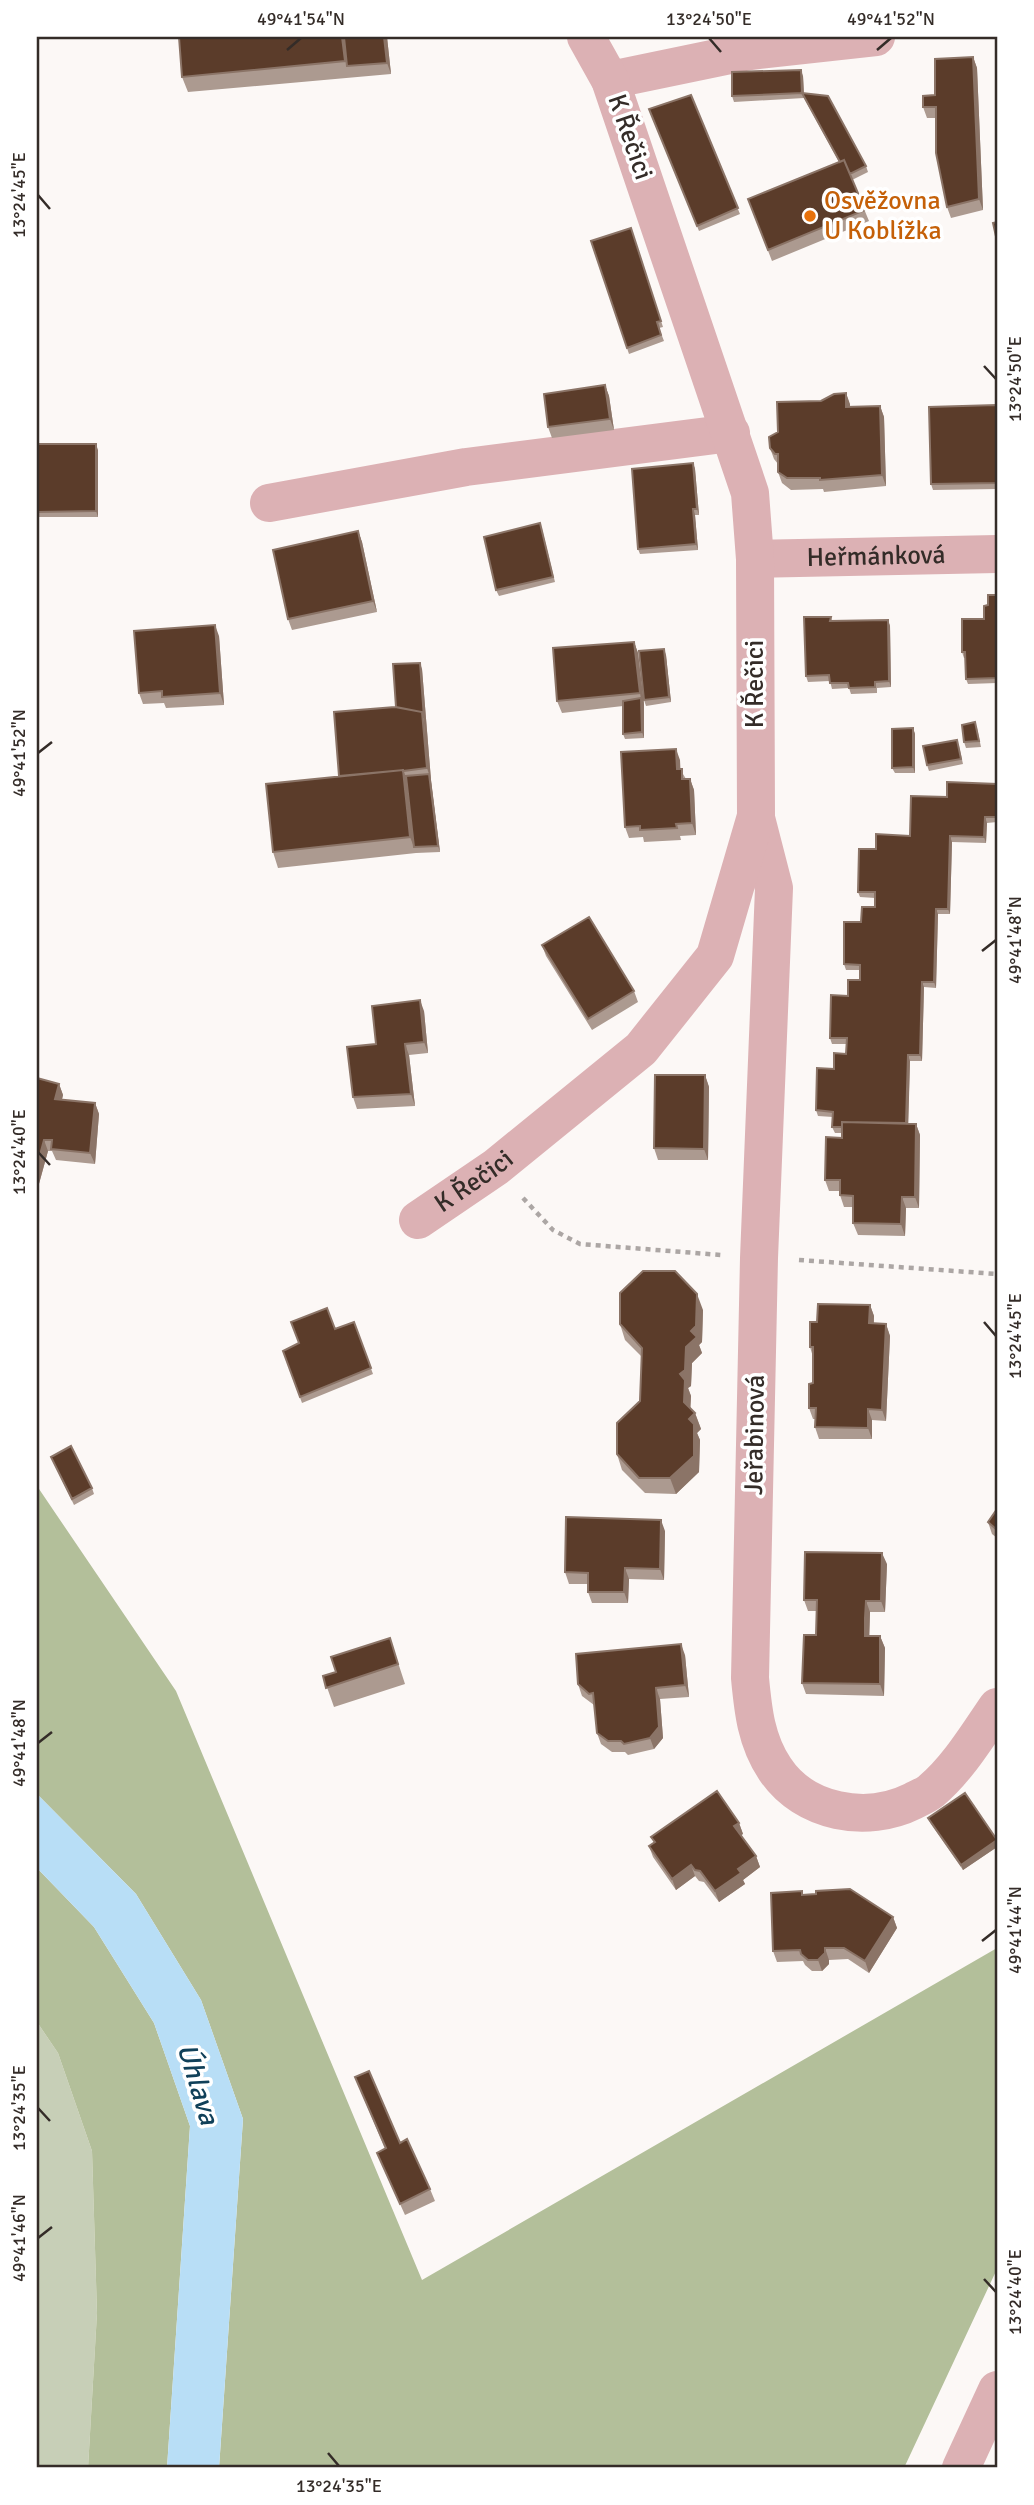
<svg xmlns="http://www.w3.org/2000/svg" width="1034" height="2505" viewBox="0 0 1034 2505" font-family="Signika,sans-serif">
	<rect width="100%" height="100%" fill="#fcf8f6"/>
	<path fill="#c7cfb7" d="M37,2022L58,2053L92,2151L97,2313L88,2468H37Z"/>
	<path fill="#b3bf9a" d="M37,1486L176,1691L422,2280L997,1948V2269L904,2468H219L243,2119L201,2000L136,1894L37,1794Z
		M37,1868L94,1927L154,2023L190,2126L167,2468H88L97,2313L92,2151L58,2053L37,2022Z"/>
	<path fill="#b8def6" d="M37,1794L136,1894L201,2000L243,2119L219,2468H167L190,2126L154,2023L94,1927L37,1868Z"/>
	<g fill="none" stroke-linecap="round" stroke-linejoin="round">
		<path stroke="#aca6a4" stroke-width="4.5" stroke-dasharray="5 5" stroke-linecap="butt" d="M523,1198L553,1230L580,1244L721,1255
			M799,1260L997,1274"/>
		<g stroke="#dcb1b4" stroke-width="38">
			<path d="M610,80L750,51L876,37"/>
			<path d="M269,503L466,467L731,433"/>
			<path id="s1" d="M755,559L997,554"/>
			<path d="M756,818L774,888L759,1258L750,1678C753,1710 756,1741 775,1769C804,1813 867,1824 913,1801C919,1798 926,1795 931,1791C958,1768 977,1736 997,1707"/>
			<path id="s2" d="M418,1220L496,1167L641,1049L715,956L756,816L755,559L750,493L610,80L586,37"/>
			<path d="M961,2468L997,2390"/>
		</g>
	</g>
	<path fill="#ac9a90" d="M179,37H387L391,74L188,92L182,77Z
		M973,57L977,68L983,210L951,218L947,207L936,118H927L923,107Z
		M803,76L804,93L866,166L868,172L852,180L869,221L772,261L748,199L839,162L804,98L734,102L732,96Z
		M691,95L740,214L699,231L649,109Z
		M631,228L663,327L659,328L664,341L629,354L591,241Z
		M605,385L609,396L614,430L552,438L548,427Z
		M846,393L850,406H880L884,417L886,486L824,492L823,489L791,490L782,483L778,472V464L774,459L770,448L821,401Z
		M996,405L997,408V489L933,490L931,484Z
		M37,444L98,450V517H37Z
		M693,463L695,469L699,515H695L698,550L640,554L638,549Z
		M542,529L555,582L499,596L496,590Z
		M358,531L362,542L377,612L292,630L288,619Z
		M997,595V683L968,684L966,679L965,658H964L962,652L984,619L988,605Z
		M831,617L832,621L888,620L890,626L891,687L877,688V693L851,694L849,688L832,689L830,681L808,682L806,676Z
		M219,636L224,705L166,708L164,703L143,704L139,693Z
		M634,642L638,653L644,704V738L625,739L623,734V706L562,713L557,701Z
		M666,655L671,702L646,706L644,700Z
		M422,669L431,780L440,852L416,853L278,868L273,852L339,776L396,707Z
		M913,728L915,734V773H895L892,768Z
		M977,728L981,747L966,748L964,742Z
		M959,746L963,764L929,771L927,765Z
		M680,760V769L686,779H690L694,790L696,835L680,836L681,840L644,842L643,837L629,838L625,827Z
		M997,784V822L987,823L986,843L952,842L950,914H938L936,988L924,987L922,1061H910L908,1123L916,1124L920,1135L919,1208H906L905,1236L858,1235L853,1223V1207H844L840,1195V1191H829L825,1180L842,1138V1133H835L832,1127L833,1117L818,1116L816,1110L834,1069L846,1054L847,1044H832L830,1038L848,996L860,980V970H846L844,964L861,922L875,907V898L860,897L858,892L876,849L910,836L947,797Z
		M542,945L634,991L638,1002L592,1030L546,956Z
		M424,1011L428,1053L409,1055L415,1106L357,1109L353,1097Z
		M705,1075L709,1087L708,1160H658L654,1148Z
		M37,1078L59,1084L63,1095L62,1100L95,1103L99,1114L95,1164L56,1160L52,1151H48L37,1191Z
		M870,1305L874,1316V1324H886L890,1336L886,1421L872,1420V1439H819L815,1427L816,1419H813L809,1408L813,1383V1357L810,1347L817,1322Z
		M703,1310L702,1342L699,1345L702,1353L692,1363L691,1386L688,1388L691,1396L690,1408L695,1413L701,1429L697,1433L700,1440L699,1472L676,1494L645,1493L622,1470L617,1454L640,1401L642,1357L625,1340L620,1324Z
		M354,1322L373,1374L302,1403L283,1351Z
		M51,1457L92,1488L94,1494L74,1505Z
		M997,1509V1538L992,1534L988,1522Z
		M665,1531L664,1580L629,1579L628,1603H592L588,1592V1584H569L565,1572Z
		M887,1564L885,1612H870L869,1636H880L885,1648L884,1696L806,1694L802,1683L816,1635L817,1611H808L804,1600Z
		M390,1638L405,1684L334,1707L323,1676L336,1672Z
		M685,1655L689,1697L660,1699L663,1738L654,1749L628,1755L625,1752H612L601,1744L597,1733L594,1705L582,1696L578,1684Z
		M928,1818L997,1840V1847L963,1870L931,1824Z
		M739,1823L743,1834L741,1835L756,1856L760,1867L743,1880L745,1884L719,1902L704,1882L699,1881L695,1876L676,1890L653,1857L649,1846L654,1843L651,1837Z
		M803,1895L893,1917L897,1928L869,1973L848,1959L829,1960V1964L822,1971H812L805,1965L803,1961L777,1962L773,1951Z
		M355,2077L430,2189L435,2201L405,2215L377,2153L385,2149Z"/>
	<path fill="#8b7467" d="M384,37H387L391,74L387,63Z
		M973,57L977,68L983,210L979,199Z
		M801,70L803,76L804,96L802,93L804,98L802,93Z
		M605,385L609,396L614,430L610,419Z
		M846,393L850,404V418L846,407Z
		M880,406L884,417L886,486L882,475Z
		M96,444L98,450V517L96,511Z
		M693,463L695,469L699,515L697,509Z
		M693,509L695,515L698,550L696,544Z
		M358,531L362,542L377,612L373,601Z
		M888,620L890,626L891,687L889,681Z
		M215,625L219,636L224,705L220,693Z
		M634,642L638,653L644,704V738L642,732L641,699L640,693Z
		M664,649L666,655L671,702L669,697Z
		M420,663L422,669L431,780L440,852L438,846L429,774L427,768Z
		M913,728L915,734V773L913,767Z
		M676,749L680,760L681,781L677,769Z
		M403,770L409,785L414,847L410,837Z
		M690,779L694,790L696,835L692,823Z
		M985,817L987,823L986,843L984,837Z
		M950,836L952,842L950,914L948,909Z
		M936,909L938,914L936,988L934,982Z
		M922,982L924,987L922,1061L920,1055Z
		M420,1000L424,1011L428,1053L424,1042Z
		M405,1044L409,1055L415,1106L411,1094Z
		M908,1055L910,1061L908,1134L906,1129Z
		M705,1075L709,1087L708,1160L704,1149Z
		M59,1084L63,1095L59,1110L55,1099Z
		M95,1103L99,1114L95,1164L90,1153Z
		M916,1124L920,1135L919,1208L915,1197Z
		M44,1140L48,1151L37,1191V1166Z
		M902,1197L906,1208L905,1236L901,1224Z
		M697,1294L703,1310L702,1342L699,1345L702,1353L692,1363L691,1386L688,1388L691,1396L690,1418L684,1402L680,1374L686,1347L691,1331Z
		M870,1305L874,1316L873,1335L869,1323Z
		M886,1324L890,1336L886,1421L882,1410Z
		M868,1409L872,1420V1439L868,1428Z
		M695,1413L701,1429L697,1433L700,1440L699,1472L676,1494L670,1478L689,1419Z
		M661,1520L665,1531L664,1580L660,1569Z
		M882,1553L887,1564L885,1612L881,1601Z
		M625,1568L629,1579L628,1603L624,1592Z
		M866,1601L870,1612L869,1647L865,1636Z
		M880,1636L885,1648L884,1696L880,1684Z
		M681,1644L685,1655L689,1697L685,1685Z
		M656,1688L660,1699L663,1738L654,1749L650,1738Z
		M739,1823L743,1834L738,1837L734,1826Z
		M997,1840V1847L963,1870L961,1865Z
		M756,1856L760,1867L743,1880L745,1884L719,1902L715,1891L738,1869Z
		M691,1865L695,1876L676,1890L672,1879Z
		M893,1917L897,1928L869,1973L865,1961Z
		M825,1948L829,1960V1964L822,1971L818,1960Z"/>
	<path fill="#5b3c2a" stroke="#8b7467" stroke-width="2" d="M179,37H342L345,61L182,77Z
		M344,37H384L387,63L347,66Z
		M973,57L979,199L947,207L936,153V107H923V96L935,95V59Z
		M801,70L802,93L732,96V72Z
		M802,93L828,96L866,166L850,174L844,160L840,162Z
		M691,95L738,208L697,226L649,109Z
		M844,160L865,210L768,250L748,199Z
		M997,222V241L993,223Z
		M631,228L661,321L657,322L661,335L627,348L591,241Z
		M605,385L610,419L548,427L544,394Z
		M846,393V407L880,406L882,475L820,480V478H787L778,472V454H775L770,448L769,437L778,432L777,402L821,401L834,394Z
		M996,405L997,483L931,484L929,407Z
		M37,444H96V511L37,512Z
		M693,463L697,509H693L696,544L638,549L632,469Z
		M540,523L553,577L496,590L484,537Z
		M358,531L373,601L288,619L273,550Z
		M988,595H997V678L966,679L965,652H962V619H984V606L988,605Z
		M804,617H831L830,621L888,620L889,681L875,682V687L849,688L848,683H830L829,675L806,676Z
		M215,625L220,693L162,697V691L139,693L134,631Z
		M634,642L640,693L557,701L553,648Z
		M664,649L669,697L644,700L639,651Z
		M420,663L424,718L422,712L396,707L393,664Z
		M641,698L642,732L623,734V701Z
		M395,707L422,712L427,768L403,771V770L339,776L334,712Z
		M975,722L979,741L964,742L962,725Z
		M913,728V767L892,768V729Z
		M957,740L961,759L927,765L923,746Z
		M676,749L677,769H682V779H690L692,823L676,824L677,828L640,830V826L625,827L621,752Z
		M403,770L410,837L273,852L266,784Z
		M429,774L438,846L414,847L406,776Z
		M947,782L997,784V817H985L984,837L950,836L948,909H936L934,982H922L920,1055H908L906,1123L842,1122V1127H832L833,1112L816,1110L817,1068L834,1069V1053L846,1054L847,1038H830L831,995L848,996V980H860V965L844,964V922H861L862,907H875V892H858L859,849H876V834L910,836L911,796L947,797Z
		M589,917L634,991L588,1019L542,945Z
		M420,1000L424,1042L405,1044L411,1094L353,1097L347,1047L376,1044L372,1006Z
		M655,1075H705L704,1149L654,1148Z
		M37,1078L59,1084L55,1099L95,1103L90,1153L51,1149L52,1140H44L37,1166Z
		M842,1122L916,1124L915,1197H902L901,1224L853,1223V1196L840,1195V1180H825L826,1137L842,1138Z
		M643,1271H675L697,1294L696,1326L691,1331L697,1337L686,1347L685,1370L680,1374L685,1380L684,1402L695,1413L689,1419L694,1424V1456L670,1478H639L617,1454V1423L640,1401L642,1348L620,1324V1293Z
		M818,1304L870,1305L869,1323L886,1324L882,1410L868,1409V1428L815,1427L816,1408H809V1384L813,1383V1347H810V1322H817Z
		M327,1308L335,1329L354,1322L371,1368L300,1397L283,1351L299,1343L291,1322Z
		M71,1446L92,1488L72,1499L51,1457Z
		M997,1509V1530L988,1522Z
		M566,1517L661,1520L660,1569L625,1568L624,1592H588V1573L565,1572Z
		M805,1552L882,1553L881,1601H866L865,1618V1636H880V1684L802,1683L804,1635H816L817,1600H804Z
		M390,1638L398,1664L326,1688L323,1676L336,1672L331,1657Z
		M681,1644L685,1685L656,1688L659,1727L650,1738L624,1744L621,1741H608L597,1733L593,1693L589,1694L578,1684L576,1654Z
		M717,1791L739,1823L734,1826L756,1856L738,1869L741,1873L715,1891L700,1871L695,1870L691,1865L672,1879L649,1846L655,1842L651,1837Z
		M965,1793L997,1840L961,1865L928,1818Z
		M850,1889L893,1917L865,1961L844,1948H825V1953L818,1960H808L801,1954L800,1950L773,1951L771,1893L802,1891V1895L816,1894V1891Z
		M369,2071L400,2143L407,2139L430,2189L400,2204L377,2153L386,2148L355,2077Z"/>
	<path fill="none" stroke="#342c28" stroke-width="2.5" d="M709,38L721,52M287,50L301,38M877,50L891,38M38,195L50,209M984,366L996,379M38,753L52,742M982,951L996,940M38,1152L50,1165M984,1322L996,1336M38,1743L52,1732M982,1941L996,1930M38,2108L50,2121M38,2238L52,2227M984,2279L996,2292M328,2453L339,2466"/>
	<circle fill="#e8710a" stroke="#fff" stroke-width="2.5" cx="810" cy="216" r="7"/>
	<g text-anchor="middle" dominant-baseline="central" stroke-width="7" stroke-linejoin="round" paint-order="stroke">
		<g font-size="26" fill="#342c28" stroke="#fff">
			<text transform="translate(630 137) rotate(71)">K Řečici</text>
			<text stroke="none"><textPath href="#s1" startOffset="121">Heřmánková</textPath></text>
			<text transform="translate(755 684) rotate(-90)">K Řečici</text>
			<text stroke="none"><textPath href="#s2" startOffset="68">K Řečici</textPath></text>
			<text transform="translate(755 1435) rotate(-89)">Jeřabinová</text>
		</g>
		<g font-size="26" fill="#c56008" stroke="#fff" text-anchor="start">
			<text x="824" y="201">Osvěžovna<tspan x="824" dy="30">U Koblížka</tspan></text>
		</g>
		<g font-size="28" font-style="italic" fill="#104059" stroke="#fff">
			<text transform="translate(198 2084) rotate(73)">Úhlava</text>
		</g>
	</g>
	<rect width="1034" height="2505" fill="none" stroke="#ffffff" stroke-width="77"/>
	<rect x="38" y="38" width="958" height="2428" fill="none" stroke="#342c28" stroke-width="2.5"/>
	<g font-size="18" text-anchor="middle" fill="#342c28">
		<text x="301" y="25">49°41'54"N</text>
		<text x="709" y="25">13°24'50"E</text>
		<text x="891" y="25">49°41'52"N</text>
		<text transform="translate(19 195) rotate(-90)" y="6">13°24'45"E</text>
		<text transform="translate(1015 379) rotate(-90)" y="6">13°24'50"E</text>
		<text transform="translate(19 753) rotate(-90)" y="6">49°41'52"N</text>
		<text transform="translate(1015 940) rotate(-90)" y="6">49°41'48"N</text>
		<text transform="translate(19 1152) rotate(-90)" y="6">13°24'40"E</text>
		<text transform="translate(1015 1336) rotate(-90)" y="6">13°24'45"E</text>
		<text transform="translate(19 1743) rotate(-90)" y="6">49°41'48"N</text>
		<text transform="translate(1015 1930) rotate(-90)" y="6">49°41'44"N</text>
		<text transform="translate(19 2108) rotate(-90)" y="6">13°24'35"E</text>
		<text transform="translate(19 2238) rotate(-90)" y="6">49°41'46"N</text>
		<text transform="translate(1015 2292) rotate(-90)" y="6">13°24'40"E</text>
		<text x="339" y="2492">13°24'35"E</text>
	</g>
</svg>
